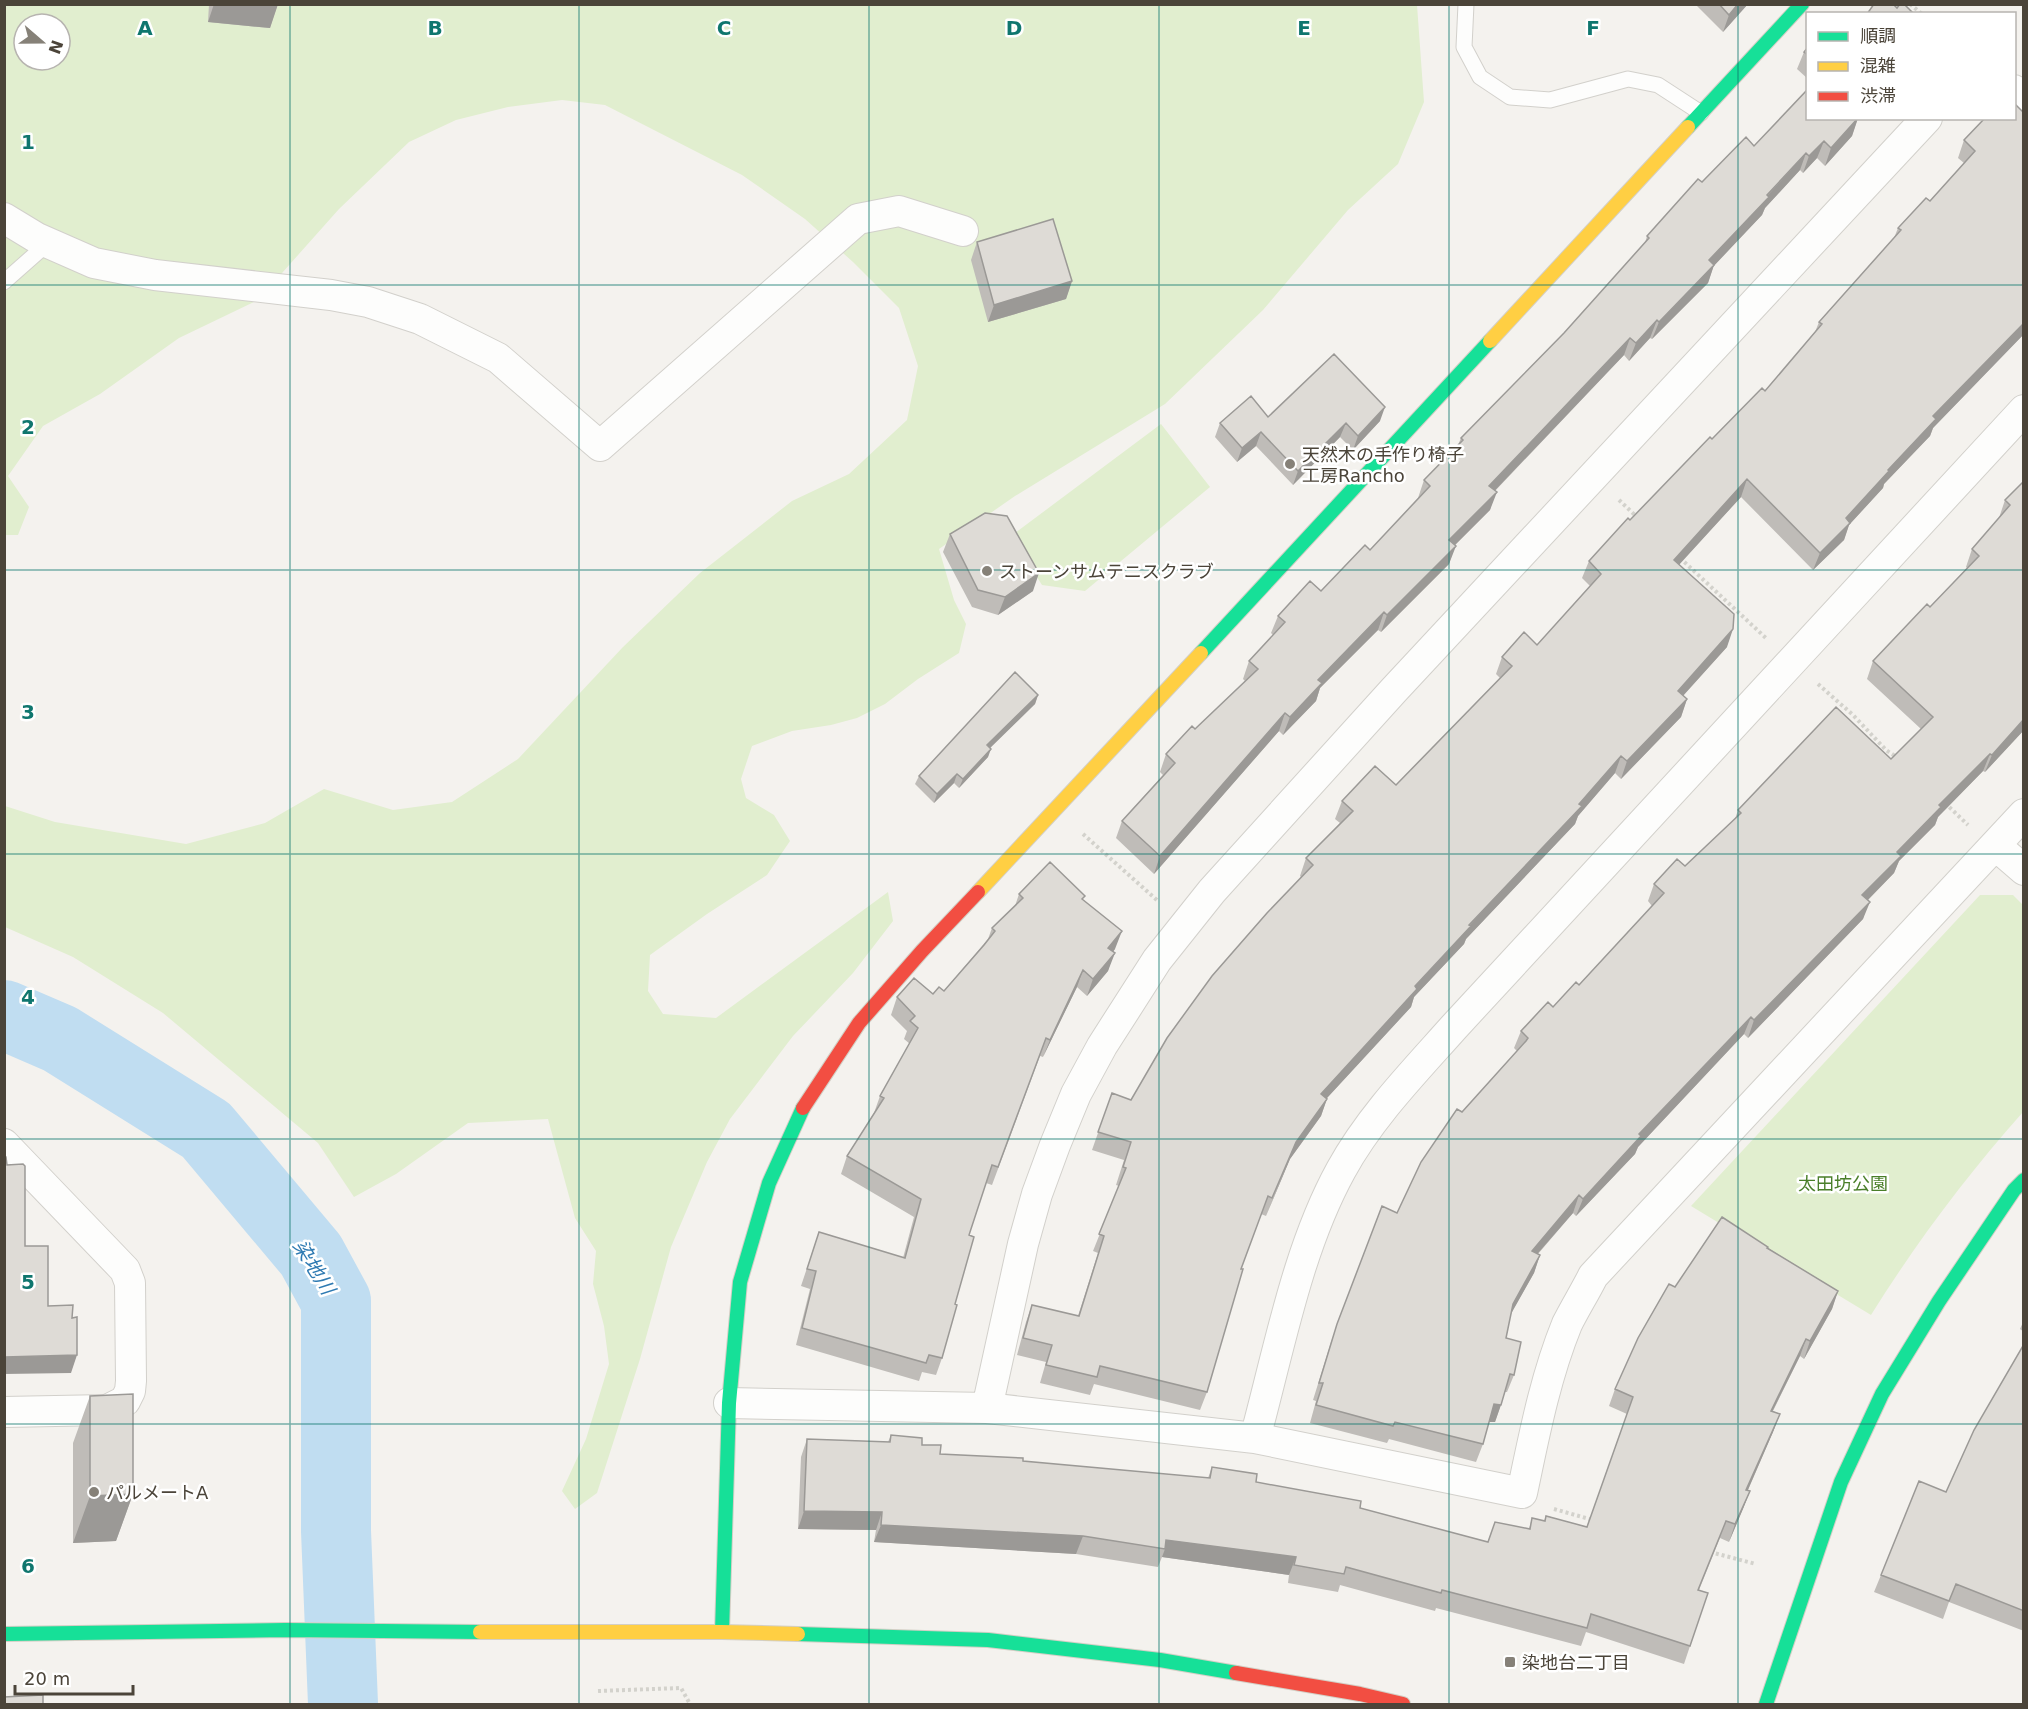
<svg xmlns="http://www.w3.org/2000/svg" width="2028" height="1709" viewBox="0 0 2028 1709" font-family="'DejaVu Sans','Noto Sans JP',sans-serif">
	<rect width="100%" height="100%" fill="#f4f2ee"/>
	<path fill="#e1eecf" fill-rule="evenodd" d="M5,5H1417L1424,102L1398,164L1348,210L1263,310L1165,404L1015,496L939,549L954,600L966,624L959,653L918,679L885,704L857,718L831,725L792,731L752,746L741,779L746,798L774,815L790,841L767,875L707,914L650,955L648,991L663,1014L716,1018L888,892L893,921L853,973L793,1036L730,1119L707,1162L671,1247L640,1359L597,1493L575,1509L562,1491L586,1439L609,1364L604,1326L593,1284L596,1251L575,1218L548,1119L468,1123L396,1174L354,1197L318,1143L163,1013L73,957L5,927V806L55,822L186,844L265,823L324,789L393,810L452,802L518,759L623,647L700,573L792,501L849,474L907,420L918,366L899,308L853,262L805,219L742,175L605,105L562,100L508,107L456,120L409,142L339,209L258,300L179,338L100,394L43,426L8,476L29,507L18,535H5ZM24,24H60V60H24Z
		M1161,424L1210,487L1085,591L1042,585L1011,536Z
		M1980,895H2013L2023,905V1112C1967,1175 1916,1243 1871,1315L1691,1206Z"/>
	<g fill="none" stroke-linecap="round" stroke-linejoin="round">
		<path stroke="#c0ddf1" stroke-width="70" d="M4,1015L60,1039L206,1130L311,1255L336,1301V1531L343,1704"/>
		<g stroke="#d2d0cb" stroke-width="17">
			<path id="lane" d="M1466,4L1464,47L1480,77L1510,97L1550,100L1628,79L1658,85L1701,113
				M4,282L48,243"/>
		</g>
		<g stroke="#d2d0cb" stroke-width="32">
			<path id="street" d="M2014,90L2024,97
				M4,218L37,238L94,263L155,275L331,295L368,302L420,319L498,358L600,446L858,219L899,211L963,231
				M1995,845L2024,870
				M4,1144L125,1270L130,1283L131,1381L130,1391L125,1401L107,1410L4,1412
				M729,1403L987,1408L1255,1438L1522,1493C1534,1436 1545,1378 1567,1324C1575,1308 1585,1292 1593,1276L2024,814
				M987,1408L1023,1244L1037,1194L1055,1145L1076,1094L1102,1046L1157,960L1212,891L1394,690L1927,118
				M1255,1438C1279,1350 1297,1250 1341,1170C1370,1117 1414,1072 1454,1027L2024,410"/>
		</g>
		<g stroke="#d3cfc5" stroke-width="16">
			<path id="fast" d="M1688,127L1802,4
				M1201,653L1490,341
				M722,1632L729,1403L740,1282L769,1183L803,1108
				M4,1634L285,1630L480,1632
				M798,1634L988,1640L1160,1660L1236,1673
				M1766,1704L1841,1482L1882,1394L1939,1301L2014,1190L2024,1180"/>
		</g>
		<g stroke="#d3cfc5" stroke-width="16">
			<path id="slow" d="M1490,341L1688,127
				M978,892L1201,653
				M480,1632H722L798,1634"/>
		</g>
		<g stroke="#d3cfc5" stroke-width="16">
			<path id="jam" d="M803,1108L859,1023L922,951L978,892
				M1236,1673L1360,1694L1403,1704"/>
		</g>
		<path stroke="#d3d2cc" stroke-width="4" stroke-dasharray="3 3" stroke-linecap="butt" d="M1910,4L1922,14
			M1619,500L1638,518
			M1680,558L1767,639
			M1818,684L1853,715L1886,750L1898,758
			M1945,803L1968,825
			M1083,834L1158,901
			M1554,1509L1593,1520
			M1710,1552L1756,1564
			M598,1691L681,1688L690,1704"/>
		<use href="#lane" stroke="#fdfdfc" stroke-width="15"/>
		<use href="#street" stroke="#fdfdfc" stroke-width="30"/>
		<use href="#fast" stroke="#16e098" stroke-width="14"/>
		<use href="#slow" stroke="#ffcf43" stroke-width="14"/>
		<use href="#jam" stroke="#f24e42" stroke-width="14"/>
	</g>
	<path fill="#bfbcb8" d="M209,4H278L270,28L208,22Z
		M1695,4H1748L1723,32Z
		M1808,47V79L1797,69L1804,52Z
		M2024,113V334L1933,428L1930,436L1884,484L1883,488L1849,525L1844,540L1813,570L1741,497L1679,564L1727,647L1683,696L1687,699L1681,717L1621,779L1615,773L1578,816L1575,824L1466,939L1464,944L1414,997L1411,1007L1327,1098L1321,1116L1290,1159L1266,1216L1261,1214L1241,1269L1207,1392L1200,1410L1094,1384L1090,1395L1040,1383L1046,1362L1017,1355L1026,1322L1032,1305L1078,1316L1098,1253L1093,1251L1119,1186L1116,1185L1124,1160L1092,1150L1112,1093L1131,1100L1301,877L1300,876L1306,858L1340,823L1335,819L1342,801L1396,785L1500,678L1496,674L1502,657L1537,645L1590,586L1582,578L1589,561L1712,439L1765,391L1815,332L1819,322L1894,238L1898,228L1930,201L1964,163L1958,158L1964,140Z
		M1858,118L1852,136L1825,166L1817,158L1803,173L1800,170L1765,208L1762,215L1714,265L1708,283L1652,339L1650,338L1629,361L1624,355L1495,491L1490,510L1455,545L1449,564L1381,632L1378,630L1320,688L1316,701L1283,735L1279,731L1154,874L1116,838L1122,821L1163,775L1160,772L1166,754L1195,729L1245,681L1243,679L1249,661L1273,635L1271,633L1278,616L1321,591L1370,550L1418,498L1424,480L1458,445L1461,438L1564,333L1645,243L1647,236L1702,182L1754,146Z
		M977,242L1072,281L1066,299L988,322L971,260Z
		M1268,417L1380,421L1353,450L1340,437L1293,485L1256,446L1237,462L1215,437L1220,423Z
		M2024,481V730L1985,772L1983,771L1938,817L1935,825L1899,861L1894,873L1868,900L1863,919L1748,1038L1744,1034L1638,1147L1635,1154L1576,1216L1573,1213L1538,1254L1540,1255L1534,1273L1511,1313L1506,1338L1514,1375L1507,1392H1505L1495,1422H1489L1483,1444L1476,1462L1389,1439L1387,1443L1310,1423L1316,1401L1313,1400L1331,1342L1382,1206L1397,1213L1517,1051L1514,1048L1521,1031L1553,1007L1579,985L1652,906L1648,901L1654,884L1685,866L1735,819L1738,810L1891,759L1921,729L1867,679L1873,661L1930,607L1967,568L1966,567L1972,549L1999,518L2005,500Z
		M950,534L1033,591L998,615L972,607L943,552Z
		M1038,695L1035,704L990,747L988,757L959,788L954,783L934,803L915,784L919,776Z
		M1019,894L1084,900L1115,949L1113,952L1108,971L1087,996L1077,987L1043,1057L1040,1056L992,1185L986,1183L969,1235L942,1358L936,1375L922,1372L919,1381L796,1345L810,1289L801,1286L819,1232L903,1258L914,1217L841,1174L847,1156L874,1113L880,1096L910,1044L904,1039L907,1031L891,1015L897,997L933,994L944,991L988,939L992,928L1015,906Z
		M1768,1248L1838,1291L1832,1309L1804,1359L1800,1356L1773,1411L1780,1414L1773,1432L1748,1490L1750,1491L1729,1542L1720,1538L1699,1590L1690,1646L1684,1664L1586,1632L1581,1646L1436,1608L1435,1611L1340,1585L1338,1592L1288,1583L1289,1575L1162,1557L1158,1567L1076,1554L874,1542L876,1530L798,1529L801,1457L807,1439L888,1442L891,1435L922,1445L940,1454L1208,1478L1212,1467L1256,1482L1360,1508L1488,1542L1495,1522L1529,1529L1532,1518L1544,1521L1546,1516L1587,1527L1627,1414L1609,1406L1615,1389L1675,1287Z
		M2024,1320V1332L2020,1329Z
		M2024,1344V1631L1949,1602L1943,1619L1874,1592L1881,1575L1946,1492Z
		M90,1396L133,1494L116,1541L73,1543V1443Z"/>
	<path fill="#9b9996" d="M214,4H278L270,28L208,22Z
		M1738,4H1748L1723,32L1729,15Z
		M1858,118L1852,136L1825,166L1831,148Z
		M1824,141L1817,158L1803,173L1809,156Z
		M1806,153L1800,170L1765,208L1762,215L1712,268L1714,265L1708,283L1652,339L1659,322L1709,260Z
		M1072,281L1066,299L988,322L994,305Z
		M1657,320L1650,338L1629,361L1636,343Z
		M2024,323V334L1933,428L1930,436L1884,484L1883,488L1849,525L1844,540L1813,570L1820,553L1846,518L1933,416Z
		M1630,338L1624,355L1483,503L1489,486Z
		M1385,407L1380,421L1353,450L1358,436Z
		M1346,423L1340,437L1293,485L1298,471Z
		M1261,432L1256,446L1237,462L1242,448Z
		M1747,479L1741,497L1668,577L1674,560Z
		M1497,492L1490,510L1443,557L1449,540Z
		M1456,546L1449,564L1381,632L1387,615Z
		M1039,573L1033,591L998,615L1005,597Z
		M1384,612L1378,630L1320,688L1316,701L1283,735L1290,717L1318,680Z
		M1733,629L1727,647L1671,709L1678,691Z
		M1038,695L1035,704L984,754L987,745Z
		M1687,699L1681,717L1621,779L1627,761Z
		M1285,713L1279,731L1154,874L1160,856Z
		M2024,719V730L1985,772L1992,755Z
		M991,749L988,757L959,788L963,779Z
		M1990,754L1983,771L1938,817L1935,825L1899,861L1894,873L1856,912L1862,895L1897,852L1939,805Z
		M1621,756L1615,773L1578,816L1575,824L1466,939L1464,944L1414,997L1411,1007L1315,1111L1321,1094L1415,986L1579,804Z
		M957,774L954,783L934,803L937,794Z
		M1870,902L1863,919L1748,1038L1754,1020Z
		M1122,931L1115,949L1102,965L1108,948Z
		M1115,953L1108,971L1087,996L1093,979Z
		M1083,970L1077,987L1043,1057L1050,1040Z
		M1751,1017L1744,1034L1638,1147L1635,1154L1576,1216L1583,1199L1639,1134Z
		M1327,1099L1321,1116L1290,1159L1266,1216L1296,1142Z
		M1579,1195L1573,1213L1525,1268L1532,1251Z
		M1540,1255L1534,1273L1507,1321L1513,1304Z
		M1838,1291L1832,1309L1804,1359L1810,1341Z
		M1806,1339L1800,1356L1764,1428L1771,1411Z
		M77,1355L71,1373L4,1374V1357Z
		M1494,1404L1501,1405L1495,1422H1488Z
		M1780,1414L1773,1432L1740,1508L1746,1490Z
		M1750,1491L1743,1509L1729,1542L1735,1524Z
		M133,1494L116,1541L73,1543L90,1496Z
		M804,1511L882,1512L876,1530L798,1529Z
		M881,1525L1083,1536L1076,1554L874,1542Z
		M1166,1540L1296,1557L1289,1575L1162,1557L1165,1549Z"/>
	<path fill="#dedbd6" stroke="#9b9996" stroke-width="1.5" d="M1719,4H1738L1729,15Z
		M1874,4H1893L1897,8L1900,4H1904L1914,14H1867Z
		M1808,47V55L1804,52Z
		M1808,89V118H1858L1831,148L1824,141L1809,156L1806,153L1767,195L1769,197L1709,260L1714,265L1659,322L1657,320L1636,343L1630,338L1489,486L1497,492L1449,540L1456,546L1387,615L1384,612L1318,680L1322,683L1290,717L1285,713L1160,856L1122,821L1175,763L1166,754L1192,726L1195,729L1258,669L1249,661L1285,622L1278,616L1310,581L1321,591L1365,545L1370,550L1430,486L1424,480L1463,440L1461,438L1564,333L1649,238L1647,236L1698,179L1702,182L1746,137L1754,146Z
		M2016,105L2024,113V323L1933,416L1936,419L1888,470L1889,471L1846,518L1850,523L1820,553L1747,479L1674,560L1734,614L1733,629L1678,691L1687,699L1627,761L1621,756L1579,804L1582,806L1469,925L1471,926L1415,986L1417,989L1321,1094L1327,1099L1296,1142L1272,1198L1268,1196L1241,1269H1243L1207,1392L1100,1366L1097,1377L1046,1365L1052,1345L1023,1338L1032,1305L1079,1316L1104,1236L1099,1234L1126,1168L1123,1167L1131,1142L1098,1132L1112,1093L1131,1100L1167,1038L1212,976L1267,913L1313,865L1306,858L1353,811L1342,801L1375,766L1396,785L1512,666L1502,657L1524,632L1537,645L1601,574L1589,561L1628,518L1630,520L1710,437L1712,439L1762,388L1765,391L1822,324L1819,322L1901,230L1898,228L1926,198L1930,201L1975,151L1964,140L1985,118H2014V107Z
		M1053,219L1072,281L994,305L977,242Z
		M1334,354L1385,407L1358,436L1346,423L1298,471L1261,432L1242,448L1220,423L1251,396L1268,417Z
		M2024,481V719L1992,755L1990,754L1939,805L1941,807L1897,852L1901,856L1862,895L1870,902L1754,1020L1751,1017L1639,1134L1641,1136L1583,1199L1579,1195L1532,1251L1540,1255L1513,1304L1506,1338L1521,1342L1514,1375L1510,1374L1501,1405L1494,1404L1483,1444L1395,1422L1393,1426L1316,1405L1323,1383H1319L1337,1324L1382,1206L1397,1213L1421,1162L1457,1109L1462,1112L1526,1041L1528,1038L1521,1031L1548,1002L1553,1007L1576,982L1579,985L1664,893L1654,884L1677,859L1685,866L1741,813L1738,810L1836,707L1891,759L1933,717L1873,661L1927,604L1930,607L1979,556L1972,549L2010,505L2005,500Z
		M985,513L1007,516L1039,573L1005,597L978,590L950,534Z
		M1015,672L1038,695L987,745L991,749L963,779L957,774L937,794L919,776Z
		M1050,862L1085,896L1082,899L1122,931L1108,948L1115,953L1093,979L1083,970L1050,1040L1046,1038L998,1167L992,1165L969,1235L974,1237L955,1304L957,1305L942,1358L929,1355L926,1363L802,1328L816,1271L807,1269L819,1232L905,1258L921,1199L847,1156L884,1098L880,1096L918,1028L910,1021L915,1016L897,997L914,978L933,994L939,987L944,991L984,945L995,931L992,928L1023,898L1019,894Z
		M4,1157H6L7,1165L23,1164L25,1166V1246H48V1306L73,1305L72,1318L77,1317V1355L4,1357Z
		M1722,1217L1768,1247L1767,1248L1838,1291L1810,1341L1806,1339L1771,1411L1780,1414L1746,1490L1750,1491L1735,1524L1726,1521L1698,1590L1708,1593L1690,1646L1591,1614L1587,1628L1442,1590L1441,1593L1346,1567L1344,1574L1294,1565L1296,1557L1166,1540L1165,1549L1083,1536L881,1525L882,1512L804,1511L807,1439L890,1442L891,1435L922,1438V1445H941L940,1454L1023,1458V1461L1210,1478L1212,1467L1257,1474L1256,1482L1361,1501L1360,1508L1488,1542L1495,1522L1530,1529L1532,1518L1545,1521L1546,1516L1587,1527L1633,1397L1615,1389L1638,1338L1669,1284L1675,1287Z
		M2024,1344V1611L1956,1584L1949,1601L1881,1575L1919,1481L1946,1492L1974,1430Z
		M133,1394V1494L90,1496V1396Z
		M43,1695V1704H4V1697Z"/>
	<path fill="none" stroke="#0f766e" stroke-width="1.5" stroke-opacity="0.55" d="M290,4V1704M579,4V1704M869,4V1704M1159,4V1704M1449,4V1704M1738,4V1704M4,285H2024M4,570H2024M4,854H2024M4,1139H2024M4,1424H2024"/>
	<g fill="#868178" stroke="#fff" stroke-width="2">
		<circle cx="1290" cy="464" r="6"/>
		<circle cx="987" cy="571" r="6"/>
		<circle cx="94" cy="1492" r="6"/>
		<rect x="1504" y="1656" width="12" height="12" rx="3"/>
	</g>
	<g text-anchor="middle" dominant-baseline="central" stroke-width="5" stroke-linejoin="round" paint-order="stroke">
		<g font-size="18" fill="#4b4439" stroke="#fff" text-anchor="start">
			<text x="1302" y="454">天然木の手作り椅子<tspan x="1302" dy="21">工房Rancho</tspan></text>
			<text x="999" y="571">ストーンサムテニスクラブ</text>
			<text x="106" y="1492">パルメートA</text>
			<text x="1522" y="1662">染地台二丁目</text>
		</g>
		<g font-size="18" fill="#4a7f2a" stroke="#fff">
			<text x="1843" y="1183">太田坊公園</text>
		</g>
		<g font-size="20" font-style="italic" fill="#2e7ab2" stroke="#fff">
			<text transform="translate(314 1267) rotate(58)">染地川</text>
		</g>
	</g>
	<g font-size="20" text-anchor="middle" font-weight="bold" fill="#0f766e" stroke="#fff" stroke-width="5" stroke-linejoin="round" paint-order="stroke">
		<text x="145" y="35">A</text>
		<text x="435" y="35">B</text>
		<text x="724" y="35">C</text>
		<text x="1014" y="35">D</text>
		<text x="1304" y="35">E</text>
		<text x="1593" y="35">F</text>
		<text x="28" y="149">1</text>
		<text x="28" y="434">2</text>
		<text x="28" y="719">3</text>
		<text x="28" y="1004">4</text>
		<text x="28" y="1289">5</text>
		<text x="28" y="1573">6</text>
	</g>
	<rect width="2028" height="1709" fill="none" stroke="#4b4439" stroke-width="12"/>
	<rect x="1806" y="12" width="210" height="108" fill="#ffffff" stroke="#b7b4b0" stroke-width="1.5"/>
	<rect x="1818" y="32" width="30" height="9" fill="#16e098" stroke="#b7b4b0" stroke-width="1.5"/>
	<text x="1860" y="42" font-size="18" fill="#4b4439">順調</text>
	<rect x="1818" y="62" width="30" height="9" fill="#ffcf43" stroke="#b7b4b0" stroke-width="1.5"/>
	<text x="1860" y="72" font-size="18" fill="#4b4439">混雑</text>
	<rect x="1818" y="92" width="30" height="9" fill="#f24e42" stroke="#b7b4b0" stroke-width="1.5"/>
	<text x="1860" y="102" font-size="18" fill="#4b4439">渋滞</text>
	<g transform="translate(42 42) rotate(110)"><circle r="28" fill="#ffffff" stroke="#b7b4b0" stroke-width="1.5"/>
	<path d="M0-4.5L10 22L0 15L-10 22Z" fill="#868178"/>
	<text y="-9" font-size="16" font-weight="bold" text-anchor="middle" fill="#4b4439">N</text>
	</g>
	<path d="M15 1685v9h118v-9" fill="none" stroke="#4b4439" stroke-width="3"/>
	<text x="24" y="1685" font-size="18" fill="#4b4439" stroke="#ffffff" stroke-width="4.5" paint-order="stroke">20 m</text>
</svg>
